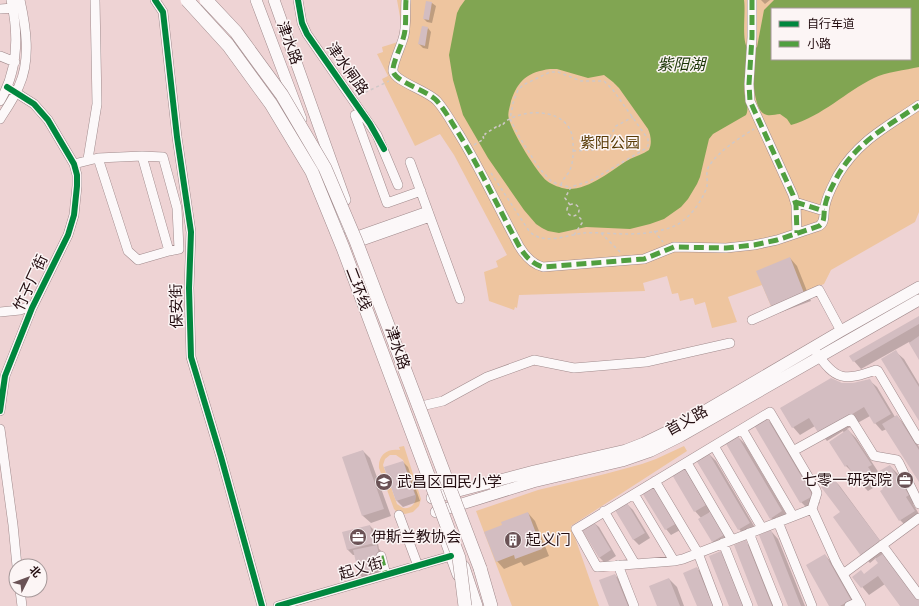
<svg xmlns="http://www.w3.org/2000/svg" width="919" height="606" viewBox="0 0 919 606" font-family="'Sofia Sans Condensed','Noto Sans SC',sans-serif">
	<rect width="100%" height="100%" fill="#eed3d4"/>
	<path fill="#eec59f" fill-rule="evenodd" d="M397,0H919V212L915,222L831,270L824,284L771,306L762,285L728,297L737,322L712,328L705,302L695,305L693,298L680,301L678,293L672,294L667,276L643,283L645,291L519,295L517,308L515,307L514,310L489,301L484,272L498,267L496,261L507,255L454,155L440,134L415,146L382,79L388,76L377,54L383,52L382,47L398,42L402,28ZM772,9H910V59H772Z
		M404,446L421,499L419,506L413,512L405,514L397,512L394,509L379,468C378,455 387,448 400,450L399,447ZM390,455H396L403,460L416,496C416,504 411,509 403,508L397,504L383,465L385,459Z
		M684,446L687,451L571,526L599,606H512L476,511L538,490L605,474L642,464L656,459Z"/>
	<path fill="#81a552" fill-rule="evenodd" d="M465,0H744C746,13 741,40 748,49H754L757,47L764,10L774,0H919V67C906,70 885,72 874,78C845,92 823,116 791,125L787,119L780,114C776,114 771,116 767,115C754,113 754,82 752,71C750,75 747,79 745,83C741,93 751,105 746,115L713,134L709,139L700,177L697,184L688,199L681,207L664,219L650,224L630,229L586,227L559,233L548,231L542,228L536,224L524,210L488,158L463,115L453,80L449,55L457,13L460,7ZM772,9H910V59H772ZM550,69H557L588,78L604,75L613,82L619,88L648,129C651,136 652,143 649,150C643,154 636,156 630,159C611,170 590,190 567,189C561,188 552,185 547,181C537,173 512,132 509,119C507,114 510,107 511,101C518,80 528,72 550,69Z"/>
	<path fill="#0003" d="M761,0H770L765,4Z
		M427,2L432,3L436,6L432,23L427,22L424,19Z
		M428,28L431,32L428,49L423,48L419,44Z
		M790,258L797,266L811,301L779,313L771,306Z
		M919,317V358L909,342L861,369L854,361Z
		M896,352L904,359L919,384V419Z
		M869,380L877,387L895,417L897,416L904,424L919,447V480L887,429L882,431L875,423L870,416L847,429L856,438L879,473L890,466L897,473L916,503L913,504L919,514L908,528L900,520L878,479L876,480L878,485L868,491L861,484L854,474L846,466L830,442L844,433L843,431L827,441L820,433L815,426L800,435L793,427L841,384H853Z
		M767,419L774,426L820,503L809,510L801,502Z
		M737,436L745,444L789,519L778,526L771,518Z
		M363,451L370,458L391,516L371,523L363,516Z
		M708,453L716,461L757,531L746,537L739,529Z
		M403,462L408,467L420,501L403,507L397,501L386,468Z
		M683,467L689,473L711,511L709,512L716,519L729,541L718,547L713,542L701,518L695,511Z
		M833,479L839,485L887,550L919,598V606H901L885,584L869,595L854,577L865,575L880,563L876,558L870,563L862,555L841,512Z
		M659,490L682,529L671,535L666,529Z
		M627,504L633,510L650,538L639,545L633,539Z
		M528,513L535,521L549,556L524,566L521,562L504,569L497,561L503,526Z
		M593,522L599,527L616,556L605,563L599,557Z
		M370,526L376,532L379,549L384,553L389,576L367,582L359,574L355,555H353L347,549Z
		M771,531L778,539L805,606H789Z
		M745,542L753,549L776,606H759Z
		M721,553L728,560L747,606H730Z
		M825,555L832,563L857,606H830Z
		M697,568L704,576L717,606H698Z
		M615,575L622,582L632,606H610Z
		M669,579L677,587L684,606H658Z"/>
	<path fill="#d3bdc1" d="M426,1L432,2L429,20L423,19Z
		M422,26L428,27L425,46L418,44Z
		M790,257L804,293L771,306L756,271Z
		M919,316V324L853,362L849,356Z
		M919,336V360L909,343Z
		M896,350L919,387V421L881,359Z
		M831,378L842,383H853L870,379L891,414L874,424L864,407L819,434L809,418L792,428L780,408Z
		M897,415L919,450V482L882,424Z
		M767,418L813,496L800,503L754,425Z
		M848,429L872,465L868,467L871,471L869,472L871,477L860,484L847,465L845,467L829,442Z
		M737,435L782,511L770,519L725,442Z
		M363,450L384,509L362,516L342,457Z
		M708,452L750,523L738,530L696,460Z
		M403,461L415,495L396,501L384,467Z
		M890,465L909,495L906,497L915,511L899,521L880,491L883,489L874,474Z
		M683,466L706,505L694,512L671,473Z
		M833,478L881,542L861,556L833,517L840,512L821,487Z
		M654,483L677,523L665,530L641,491Z
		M627,503L645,533L633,540L615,510Z
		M528,512L542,549L515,559L514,555L496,562L484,532L502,525L501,522Z
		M710,512L724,535L712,542L698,519Z
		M593,520L611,550L599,558L581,528Z
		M370,525L374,543L347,550L342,532Z
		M771,530L801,606H788L759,535Z
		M746,540L772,606H758L734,545Z
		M377,545L382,569L359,574L353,550Z
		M721,551L743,606H729L709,556Z
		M884,553L919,600V606H900L878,576L861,588L852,577L861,570L864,574L878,563L875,559Z
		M825,554L851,600L840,606H829L806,565Z
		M697,567L713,606H697L683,573Z
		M615,574L628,606H609L599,580Z
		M669,578L680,606H657L649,586Z"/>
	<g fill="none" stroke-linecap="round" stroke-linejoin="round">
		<g stroke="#a08a8c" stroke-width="10">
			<path id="minor" d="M155,0L163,12L177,137L191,232L189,288L191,357L221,457L262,606
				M298,0L302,23L307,34L377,135L398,185
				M406,0C405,12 407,28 403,39C401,46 392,65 393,71C395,82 427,90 437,101C445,110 452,123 459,134C481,170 499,209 519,246C525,256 532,264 543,267L644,259L674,247L726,248L754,245L777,240L819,226C826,222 823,213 825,206C827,195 833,185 838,175C859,140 887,127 919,105
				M752,0V37L749,84L750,101L793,195L796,205L797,233
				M0,9L13,8
				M0,56L15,62
				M0,101C18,70 19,35 11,0
				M355,115L387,203L421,191
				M0,119C7,108 14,98 19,86C31,60 26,27 20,0
				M142,156L163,157L177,208L179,249L169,251
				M88,159L97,104L95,0
				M410,162L460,299
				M74,164L98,158L128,251L138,260L169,251L142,156L98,158
				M795,202L824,211
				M357,236L428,211
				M359,242L430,217
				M0,312L20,310L33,305
				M752,320L819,290L841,331
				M816,352C836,381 844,381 876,370L878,371L919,440
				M417,407L443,401L487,377L534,360L574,368L646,362L730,343
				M0,411L5,376L32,308L68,235L74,215L77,186V175L74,164L48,120L34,104L7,87
				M0,429L13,525L17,566
				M742,429L793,516
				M714,446L762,528
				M793,451L851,419L874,456L897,460L899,463L919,504
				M687,463L732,540
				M655,481L698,553L718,606
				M634,494L674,561
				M812,509L683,559L674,561L597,567L576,529L770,412L816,490L817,493L812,509L836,562L861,606
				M604,511L635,564
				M399,515L418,566
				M778,522L812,606
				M749,533L778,606
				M723,543L748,606
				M882,545L919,595
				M381,556L386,575
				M618,565L634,606
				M843,574L919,518
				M20,590L22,606
				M278,606L451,556
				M849,606L858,602"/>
		</g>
		<g stroke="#a08a8c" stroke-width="12">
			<path id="major" d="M256,0L301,119
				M274,0L345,200
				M325,182L341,228
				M432,498L534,471L626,450L644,443L679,426L841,331L919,287
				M436,512L533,482L622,461L651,451L681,436L919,300
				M443,533L458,575"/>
		</g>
		<g stroke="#a08a8c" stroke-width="14">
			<path id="highway" d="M463,567L476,606
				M480,568L491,606"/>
		</g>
		<path stroke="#cfc8c8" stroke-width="1.5" stroke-dasharray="3 3" stroke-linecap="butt" d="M360,95L389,81
			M474,145L484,139L483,137L486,136L485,134L496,127L498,128L500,125L502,126C505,121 509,119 514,117C533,109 566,111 572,135C574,145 574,163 569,172C566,177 562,180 561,185
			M573,151L592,150L600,148L607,142L616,126L633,117
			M491,173L529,231C544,246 566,235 584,233C598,232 613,234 627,234C642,234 658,232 672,227C687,222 703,201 707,186C708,179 705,173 709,166C719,151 739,138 754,129
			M567 210a6 6 0 1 1 12 0a6 6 0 1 1-12 0Z
			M570,205L565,198L571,187L564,186L552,182L539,168L520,138L510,119L513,103L518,90L523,85L550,72H558L581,81H604L613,90L648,139V146L645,149L590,181L571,187
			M654,231L663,242
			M601,233L621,253
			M574,235L582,223L581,219L578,216"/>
		<use href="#minor" stroke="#fcf8f9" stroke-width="9"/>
		<use href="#major" stroke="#fcf8f9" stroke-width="11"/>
		<use href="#highway" stroke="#fcf8f9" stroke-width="13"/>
		<g stroke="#a08a8c" stroke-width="14" stroke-linecap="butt">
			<path id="highway-bridge" d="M187,0L228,45L271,104L312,172L343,248L459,558L465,606
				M206,0L236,32L282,95L325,168L356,241L480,568"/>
		</g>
		<use href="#highway-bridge" stroke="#fcf8f9" stroke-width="13"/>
		<path stroke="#509f3f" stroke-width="5" stroke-dasharray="10 5" stroke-linecap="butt" d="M406,0C405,12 407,28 403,39C401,46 392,65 393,71C395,82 427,90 437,101C445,110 452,123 459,134C481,170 499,209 519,246C525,256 532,264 543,267L644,259L674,247L726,248L754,245L777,240L819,226C826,222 823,213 825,206C827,195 833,185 838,175C859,140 887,127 919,105
			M752,0V37L749,84L750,101L793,195L796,205L797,233
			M795,202L824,211
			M381,556L386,575"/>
		<g stroke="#fcf5f5" stroke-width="8">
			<path id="cycleway" d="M155,0L163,12L177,137L191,232L189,288L191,357L221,457L262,606
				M298,0L302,23L307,34L370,124L384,149
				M0,411L5,376L32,308L68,235L74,215L77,186V175L74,164L48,120L34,104L7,87
				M278,606L451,556"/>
		</g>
		<use href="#cycleway" stroke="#00873e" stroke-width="6"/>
	</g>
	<defs>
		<g id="office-disc" transform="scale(0.9)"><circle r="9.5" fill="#6a5255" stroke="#fcf5f5"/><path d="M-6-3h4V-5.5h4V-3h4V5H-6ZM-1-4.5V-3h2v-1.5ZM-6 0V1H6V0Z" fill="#fff"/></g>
		<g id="school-disc" transform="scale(0.9)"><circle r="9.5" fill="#6a5255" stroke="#fcf5f5"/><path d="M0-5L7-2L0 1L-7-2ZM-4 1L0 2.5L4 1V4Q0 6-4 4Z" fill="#fff"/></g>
		<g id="building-disc" transform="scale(0.9)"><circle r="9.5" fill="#6a5255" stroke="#fcf5f5"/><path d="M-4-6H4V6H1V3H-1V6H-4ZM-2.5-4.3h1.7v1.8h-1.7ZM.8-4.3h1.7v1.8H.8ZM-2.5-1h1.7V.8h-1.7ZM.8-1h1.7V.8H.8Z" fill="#fff"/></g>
	</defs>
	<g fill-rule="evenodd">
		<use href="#office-disc" x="905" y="480"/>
		<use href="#school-disc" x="384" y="482"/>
		<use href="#office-disc" x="358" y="537"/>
		<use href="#building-disc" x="513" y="540"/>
	</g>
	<g text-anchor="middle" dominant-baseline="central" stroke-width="3" stroke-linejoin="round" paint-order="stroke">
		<g font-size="15" fill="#230d10" stroke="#fcf5f5">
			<text transform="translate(289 43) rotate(70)">津水路</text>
			<text transform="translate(347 69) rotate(55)">津水闸路</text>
			<text transform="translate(31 283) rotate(-65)">竹子厂街</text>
			<text transform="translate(358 289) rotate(69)">二环线</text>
			<text transform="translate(177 306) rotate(-91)">保安街</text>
			<text transform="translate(397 348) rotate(71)">津水路</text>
			<text transform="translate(687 421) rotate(-29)">首义路</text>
			<text transform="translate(361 569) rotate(-16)">起义街</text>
		</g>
		<g font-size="15" fill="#583a05" stroke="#fcf5f5">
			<text x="610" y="143">紫阳公园</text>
		</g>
		<g font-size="15" fill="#230d10" stroke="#fcf5f5" text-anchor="start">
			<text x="892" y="480" text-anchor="end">七零一研究院</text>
			<text x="397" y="482">武昌区回民小学</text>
			<text x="371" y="537">伊斯兰教协会</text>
			<text x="526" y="540">起义门</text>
		</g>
		<g font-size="16" font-style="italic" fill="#1b3507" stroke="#fcf5f5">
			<text x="681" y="65">紫阳湖</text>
		</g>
	</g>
	<rect x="771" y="8" width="140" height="52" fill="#fcf5f5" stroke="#a59899"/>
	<rect x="779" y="21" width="20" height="6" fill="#00873e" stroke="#a59899"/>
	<text x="807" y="28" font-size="12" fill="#230d10">自行车道</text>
	<rect x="779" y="41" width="20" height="6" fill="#509f3f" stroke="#a59899"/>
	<text x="807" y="48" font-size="12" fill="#230d10">小路</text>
	<g transform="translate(28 578) rotate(48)"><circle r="19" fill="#fcf5f5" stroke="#a59899"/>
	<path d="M0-3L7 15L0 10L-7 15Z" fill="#6a5255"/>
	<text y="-6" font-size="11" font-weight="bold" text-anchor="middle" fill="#230d10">北</text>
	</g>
</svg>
